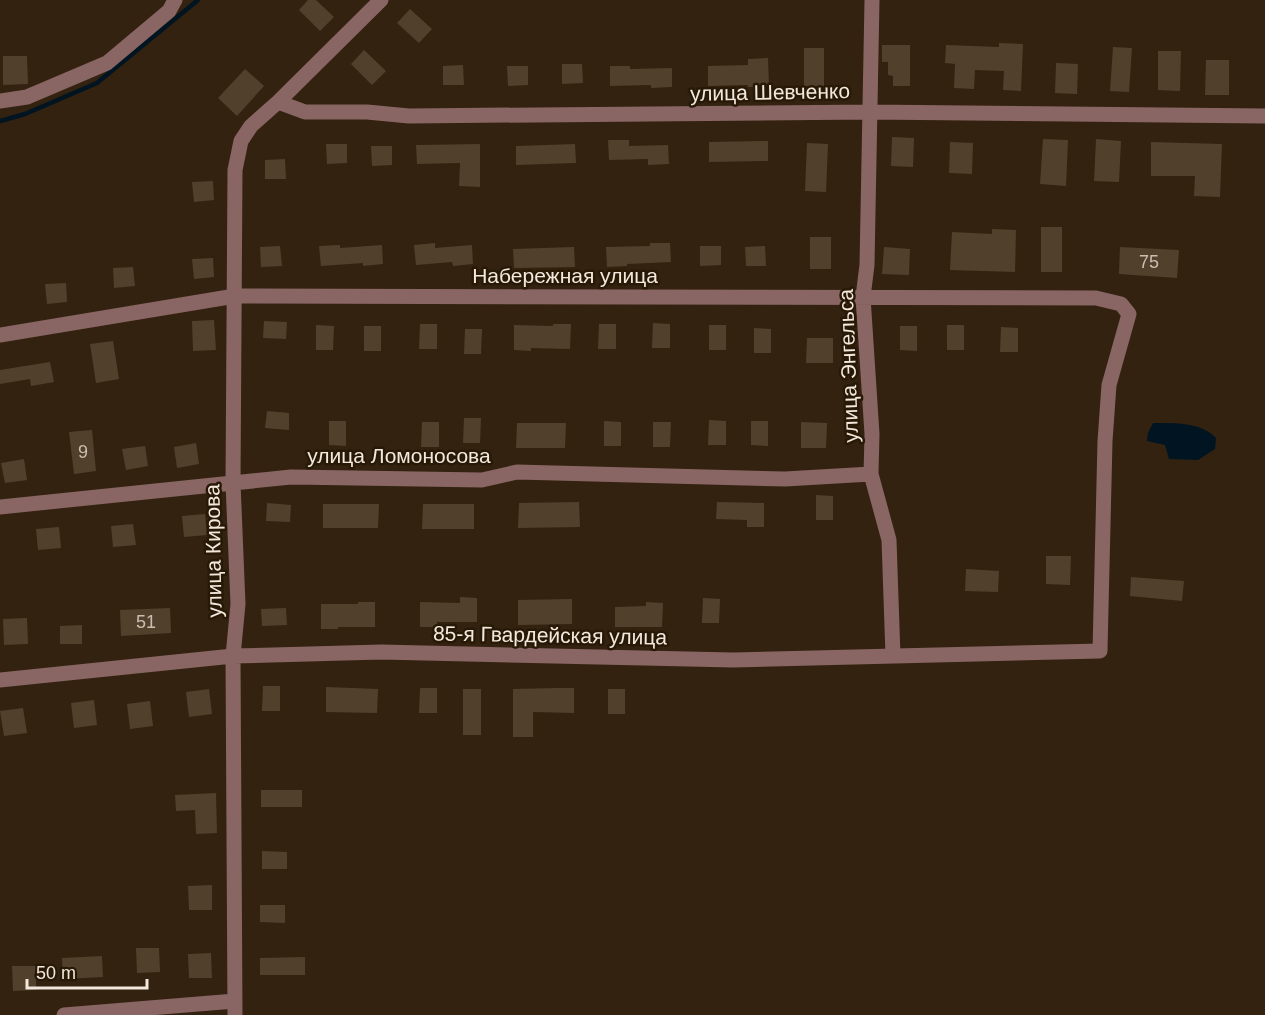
<svg xmlns="http://www.w3.org/2000/svg" width="1265" height="1015" viewBox="0 0 1265 1015" font-family="Arial,sans-serif">
	<rect width="100%" height="100%" fill="#32220f"/>
	<path fill="#001422" d="M1153,423C1174,423 1201,422 1216,438L1215,449L1198,460L1169,459L1165,445L1147,441L1148,433Z"/>
	<g fill="none" stroke-linecap="round" stroke-linejoin="round">
		<path stroke="#001422" stroke-width="4.5" d="M0,121L25,114L97,83L198,0"/>
	</g>
	<path fill="#51412c" d="M308,0H316L334,17L320,31L299,10Z
		M410,9L432,29L419,43L397,23Z
		M999,43L1023,44L1021,91L1003,90L1004,71L975,70L974,89L954,88L955,64L945,63L946,45L999,47Z
		M882,45H910V86H893V76L888,75V62H882Z
		M1113,47L1132,48L1129,92L1110,91Z
		M804,48H824V86H804Z
		M364,50L386,71L372,85L351,64Z
		M1158,51H1181L1180,91L1158,90Z
		M3,56H27L28,84L3,85Z
		M768,58L769,87H748V85L708,86V66L748,65V59Z
		M1206,60H1229V95H1205Z
		M1056,63L1078,64L1077,94L1055,93Z
		M562,64H582L583,83L562,84Z
		M463,65L464,85H443V66Z
		M507,66H528V85L508,86Z
		M610,66H630V69L672,68V87L651,88V85L610,86Z
		M245,69L264,86L237,116L218,98Z
		M892,137L914,138L913,167L891,166Z
		M1043,139L1068,140L1066,186L1040,184Z
		M1096,139L1121,141L1119,182L1094,181Z
		M608,140H629V146L668,145L669,164L648,165V159L609,160Z
		M768,141V161L709,162V142Z
		M950,142L973,143L972,174L949,173Z
		M1151,142L1222,144L1220,197L1194,196L1195,176H1151Z
		M807,143L828,144L826,192L805,191Z
		M326,144H347V163L327,164Z
		M480,144V187L459,186L460,163L417,164L416,145Z
		M575,144L576,163L516,165V146Z
		M371,146H392V165L372,166Z
		M285,159L286,179H265V160Z
		M213,181L214,200L194,202L192,182Z
		M1041,227H1062V272H1041Z
		M992,229L1016,230L1015,272L950,270L952,232L992,234Z
		M810,237H831V269H810Z
		M435,243V248L472,245L473,264L453,266L452,262L416,265L414,245Z
		M650,243H670L671,262L627,264V266L607,267L606,247L650,246Z
		M340,245V248L382,245L383,264L363,266V263L321,266L319,246Z
		M280,246L282,266L261,267L260,247Z
		M700,246H721V265L700,266Z
		M765,246L766,266H746L745,247Z
		M574,247L575,267L514,268L513,249Z
		M884,247L910,249L909,275L882,274Z
		M1120,247L1179,250L1177,278L1119,274Z
		M213,258L214,277L194,279L192,259Z
		M133,267L135,286L114,288L113,268Z
		M66,283L67,302L47,304L45,284Z
		M214,320L216,350L193,351L192,321Z
		M264,321L287,322L286,339L263,338Z
		M653,323L670,324V348H652Z
		M420,324H437V349H419Z
		M553,324H571L570,349L531,348V351L514,350V325L553,326Z
		M599,324H616V349H598Z
		M316,325L334,326L333,350H316Z
		M709,325H726V350H709Z
		M947,325H964V350H947Z
		M364,326H381V351H364Z
		M900,326H917V351L900,350Z
		M1001,327L1018,328V352H1000Z
		M754,328L771,329V353H754Z
		M465,329H482L481,354H464Z
		M807,338H833V363H806Z
		M113,341L119,379L96,383L90,344Z
		M50,362L54,382L31,386L30,379L0,384V370Z
		M267,411L289,413V430L265,428Z
		M464,418H481L480,443H463Z
		M709,420L726,421V445H708Z
		M329,421H346V446L329,445Z
		M604,421L621,422V446H604Z
		M751,421H768V446L751,445Z
		M422,422H439V447H421Z
		M653,422H671L670,447H653Z
		M801,422L827,423L826,448H801Z
		M517,423H566L565,448H516Z
		M92,430L96,471L74,474L69,432Z
		M196,443L199,464L177,468L174,447Z
		M145,446L148,466L126,470L122,449Z
		M24,459L27,480L5,483L1,463Z
		M816,495L833,496V520H816Z
		M579,502L580,527L518,528L519,503Z
		M717,502L764,503V527H747V520L716,519Z
		M267,503L291,505L290,522L266,521Z
		M323,504H379L378,528H323Z
		M423,504H474V529H422Z
		M205,514L207,535L184,537L182,516Z
		M133,524L136,545L113,547L111,526Z
		M59,527L61,548L38,550L36,529Z
		M1046,556H1071L1070,585L1046,584Z
		M966,569L999,571L998,592L965,591Z
		M1131,577L1184,581L1182,601L1130,596Z
		M460,597L477,598V622H437V627H420V602L460,603Z
		M703,598L720,599L719,623H702Z
		M572,599V624L518,625V600Z
		M358,602H375V627H338V629H321V604H358Z
		M646,602L663,603L662,627H615V607L646,606Z
		M170,608L171,633L121,636L120,610Z
		M286,608L287,625L262,626L261,609Z
		M27,618L28,644L4,645L3,619Z
		M82,625V644H60V626Z
		M263,686H280V711H262Z
		M326,687L378,689L377,713L326,712Z
		M420,688H437V713H419Z
		M557,688H574V713L533,712V737H513V689Z
		M209,689L212,714L189,717L186,692Z
		M463,689H481V735H463Z
		M608,689H625V714H608Z
		M94,700L97,725L74,728L71,703Z
		M150,701L153,726L130,729L127,704Z
		M23,708L27,733L4,736L0,711Z
		M261,790H302V807H261Z
		M216,793L217,833L196,834L195,810L176,811L175,795Z
		M262,851L287,852V869H262Z
		M212,885V910H189L188,886Z
		M260,905H285V923L260,922Z
		M136,948H159L160,972L137,973Z
		M211,953L212,978H189L188,954Z
		M102,956L103,977L63,979L62,958Z
		M305,957V975H260V958Z
		M12,966H36V990L13,991Z"/>
	<g fill="none" stroke-linecap="round" stroke-linejoin="round">
		<path stroke="#896564" stroke-width="15" d="M872,0L867,265L863,297L872,434L871,474L889,540L893,656
			M0,101L27,97L107,63L169,11L175,0
			M278,102L305,112H367L409,116L870,112L1265,116
			M0,335L235,296L1096,298L1121,304L1129,314L1109,385L1105,441L1100,651L733,660L381,652L233,656L0,680
			M0,507L291,477L482,480L517,472L785,479L871,474
			M64,1015L235,1001
			M235,1015L233,656L238,604L233,483L235,170L241,141L251,126L278,102L381,0"/>
	</g>
	<g text-anchor="middle" dominant-baseline="central" stroke-width="5" stroke-linejoin="round" paint-order="stroke">
		<g font-size="18" fill="#cabeb1">
			<text x="1149" y="262">75</text>
			<text x="83" y="452">9</text>
			<text x="146" y="622">51</text>
		</g>
		<g font-size="21" fill="#f3e8dd" stroke="#281906">
			<text transform="translate(770 92) rotate(-1)">улица Шевченко</text>
			<text x="565" y="275">Набережная улица</text>
			<text transform="translate(848 366) rotate(-92)">улица Энгельса</text>
			<text x="399" y="455">улица Ломоносова</text>
			<text transform="translate(213 551) rotate(-91)">улица Кирова</text>
			<text transform="translate(550 635) rotate(1)">85-я Гвардейская улица</text>
		</g>
	</g>
	<path d="M27 979v9h120v-9" fill="none" stroke="#f3e8dd" stroke-width="3"/>
	<text x="36" y="979" font-size="18" fill="#f3e8dd" stroke="#281906" stroke-width="4.5" paint-order="stroke">50 m</text>
</svg>
